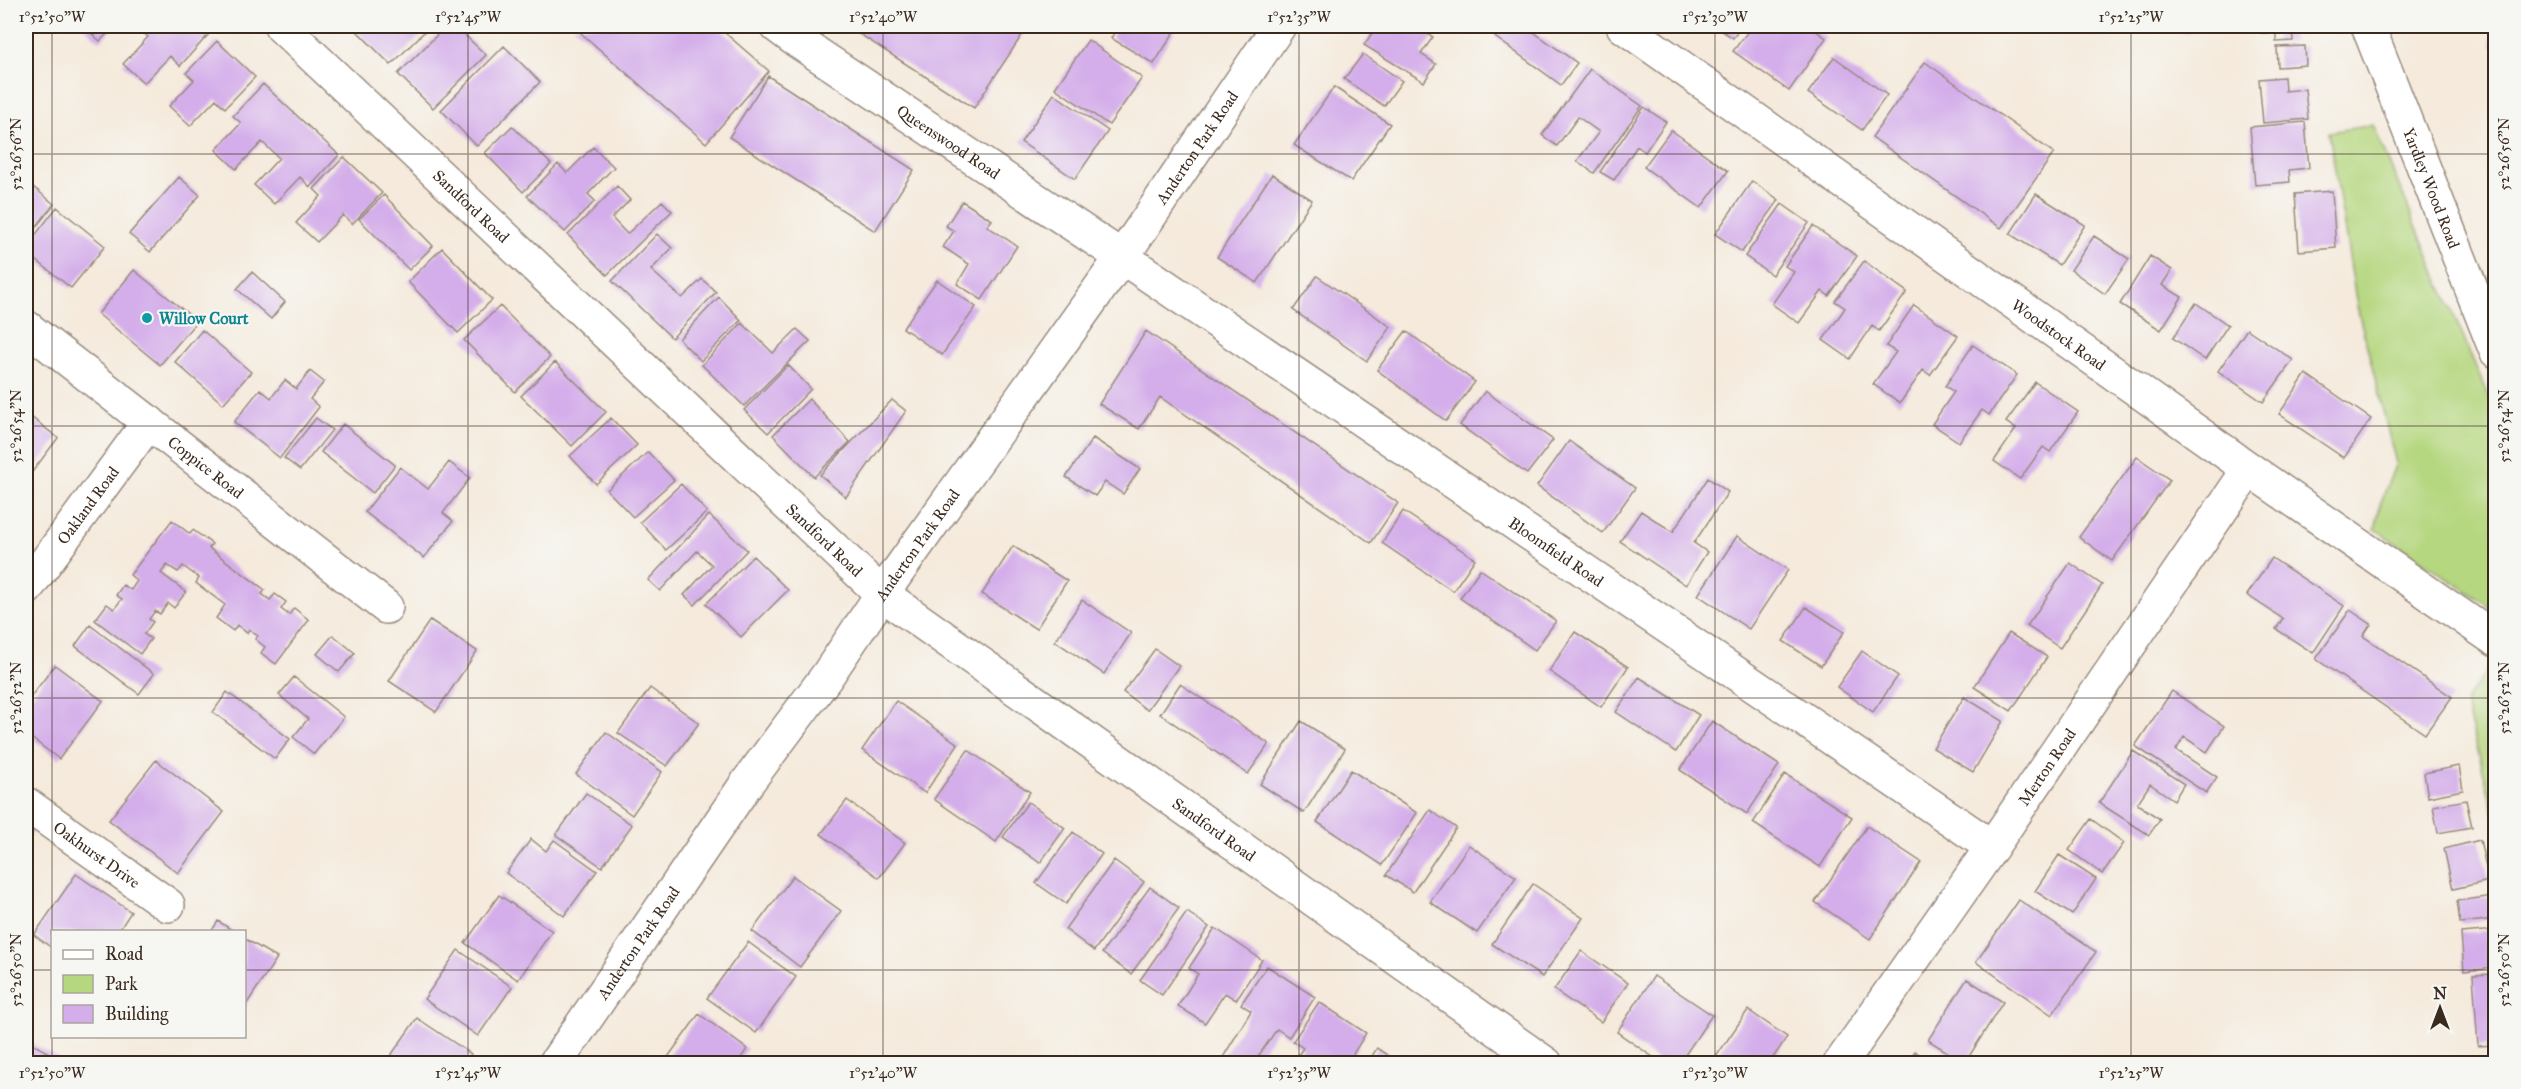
<svg xmlns="http://www.w3.org/2000/svg" width="2521" height="1089" viewBox="0 0 2521 1089" font-family="'IM FELL Great Primer',serif">
	<rect width="100%" height="100%" fill="#f6f6f2"/>
	<filter id="ink" filterUnits="userSpaceOnUse"><feTurbulence type="fractalNoise" baseFrequency=".0167" numOctaves="2"/><feDisplacementMap in="SourceGraphic" scale="12" xChannelSelector="R" yChannelSelector="G"/><feConvolveMatrix kernelMatrix="1 2 1 2 8 2 1 2 1" color-interpolation-filters="sRGB"/></filter>
	<filter id="wash" filterUnits="userSpaceOnUse"><feTurbulence type="fractalNoise" baseFrequency=".008" numOctaves="4" result="noise"/><feDisplacementMap in="SourceGraphic" scale="24" xChannelSelector="R" yChannelSelector="G"/><feGaussianBlur stdDeviation="1.35" result="paint"/><feColorMatrix in="noise" values="0 0 0 0 0 0 0 0 0 0 0 0 0 0 0 0 0 1.4 0 .05"/><feComposite in="paint" operator="in"/></filter>
	<g filter="url(#wash)">
		<rect width="100%" height="100%" fill="#f5eadc"/>
		<path fill="#b5d77f" stroke="#78804e" stroke-width="1.5" d="M2373,125L2495,412V610L2375,529L2381,502L2396,463L2357,306L2329,132Z
			M2495,658H2496L2495,816L2465,702Z"/>
		<g id="blocks">
			<path fill="#d4aeea" d="M83,26H115L100,41Z
				M145,26H200L209,34L180,66L170,56L144,83L123,64L148,37L141,30Z
				M361,26H430L391,65L356,30Z
				M446,26H455L486,55L433,108L398,74Z
				M573,26H717L769,71L706,143Z
				M847,26H1014L1024,32L974,108Z
				M1119,26H1178L1154,64L1111,38Z
				M1377,26H1414L1433,37L1421,54L1436,64L1424,82L1364,45Z
				M1504,26H1525L1577,63L1561,85L1495,37Z
				M1715,26H1742L1733,38Z
				M1752,26H1809L1826,38L1789,91L1733,51Z
				M2180,26H2189L2190,33H2180Z
				M2261,26H2292L2293,41L2276,42V33H2262Z
				M2491,26H2496V47H2492Z
				M1088,40L1142,78L1109,125L1055,88Z
				M217,41L255,77L225,108L216,99L190,126L169,106L194,80L186,73Z
				M504,46L540,82L477,146L441,110Z
				M2305,46L2306,65L2278,67L2277,47Z
				M1363,54L1402,81L1384,106L1344,79Z
				M1834,57L1887,95L1862,130L1808,93Z
				M1925,62L2054,153L2001,228L1872,137Z
				M1590,69L1642,106L1594,173L1577,161L1599,132L1578,117L1557,146L1542,135Z
				M768,76L914,170L875,231L729,137Z
				M2284,77L2285,91L2305,89L2308,119L2263,123L2259,79Z
				M263,84L339,155L310,187L300,177L274,204L254,185L279,158L262,142L236,169L216,150L241,123L233,116Z
				M1334,87L1390,124L1351,181L1294,145Z
				M1054,94L1108,131L1075,179L1021,142Z
				M1644,107L1666,122L1645,152L1637,146L1614,180L1600,172Z
				M2305,122L2309,168L2289,170L2290,182L2255,185L2250,127Z
				M512,126L551,164L523,192L485,153Z
				M1671,130L1728,171L1701,208L1644,167Z
				M593,147L614,167L588,194L595,201L565,232L527,196L558,164L567,173Z
				M344,157L382,193L352,224L343,215L317,242L296,223L321,196L314,189Z
				M1272,174L1312,200L1257,283L1217,257Z
				M179,177L200,195L150,252L129,234Z
				M26,181L54,204L26,240Z
				M1752,181L1779,200L1742,252L1715,234Z
				M617,186L630,200L612,218L627,234L662,201L672,211L607,275L568,235Z
				M2332,191L2336,248L2299,251L2295,194Z
				M2036,194L2085,225L2059,265L2010,234Z
				M384,195L433,246L409,270L359,219Z
				M962,201L992,220L987,226L1017,246L982,300L957,284L969,264L943,247L954,231L946,226Z
				M1782,204L1809,223L1772,275L1745,256Z
				M57,207L105,246L71,288L26,252V247Z
				M1813,226L1857,256L1829,296L1822,291L1799,323L1772,304L1794,272L1785,266Z
				M657,234L672,248L651,270L682,298L702,279L716,292L672,338L612,281Z
				M2094,236L2129,259L2105,294L2071,270Z
				M442,248L492,300L458,333L408,282Z
				M2150,256L2172,270L2162,285L2182,297L2161,330L2120,304Z
				M1864,261L1907,292L1879,331L1872,326L1850,359L1823,340L1845,308L1835,301Z
				M134,270L197,321L160,365L98,314Z
				M252,272L285,302L271,319L237,289Z
				M1317,276L1391,327L1367,361L1293,310Z
				M937,280L976,307L942,355L903,328Z
				M719,297L741,320L701,361L679,339Z
				M2196,303L2228,325L2205,360L2173,338Z
				M1914,305L1958,336L1930,375L1923,370L1900,403L1873,384L1896,352L1886,346Z
				M500,306L550,357L515,392L464,340Z
				M742,323L773,353L797,329L810,341L744,406L702,365Z
				M2247,329L2293,360L2263,402L2218,371Z
				M202,330L251,372L223,404L175,362Z
				M1146,331L1398,503L1371,543L1160,397L1139,429L1099,404Z
				M1406,331L1475,382L1446,421L1377,370Z
				M1973,345L2017,375L1989,415L1982,410L1959,442L1932,424L1954,392L1945,386Z
				M555,362L606,412L572,446L521,396Z
				M788,365L811,389L768,433L744,410Z
				M310,371L324,382L310,399L319,407L280,458L234,422L260,389L271,398L285,380L296,389Z
				M2306,374L2371,419L2344,458L2279,414Z
				M2035,382L2078,412L2050,452L2043,447L2020,479L1994,461L2016,429L2006,422Z
				M1485,391L1553,440L1527,474L1460,425Z
				M809,399L850,442L814,477L773,435Z
				M892,400L906,411L846,497L820,475Z
				M26,413L58,438L26,480Z
				M316,418L332,430L300,470L284,458Z
				M611,418L637,445L596,484L570,456Z
				M343,424L395,465L373,493L321,452Z
				M1093,438L1140,469L1123,494L1105,482L1095,496L1066,477Z
				M1569,441L1635,488L1603,533L1537,486Z
				M648,452L674,480L633,517L607,490Z
				M2137,457L2170,480L2112,561L2079,537Z
				M449,462L470,478L443,513L453,521L424,558L365,512L400,467L428,489Z
				M1708,478L1728,492L1694,543L1707,552L1686,585L1620,541L1641,511L1673,532Z
				M681,484L707,512L666,550L640,522Z
				M1403,511L1475,559L1453,591L1382,543Z
				M709,515L747,550L695,605L684,595L712,565L697,551L660,591L648,580Z
				M172,520L190,534L193,530L212,544L209,548L265,590L262,594L270,600L275,594L286,602L281,609L289,615L294,608L309,620L276,664L261,653L265,647L255,639L258,636L249,629L247,633L237,625L233,631L216,618L225,605L196,583L199,578L183,566L178,572L167,565L161,573L186,592L174,608L168,603L160,614L155,611L149,619L153,622L144,634L151,639L140,654L95,620L107,604L114,609L122,599L116,595L123,585L131,590L137,581L130,575Z
				M1737,536L1788,570L1749,629L1698,595Z
				M1013,546L1067,581L1036,629L982,594Z
				M753,556L788,590L741,637L706,604Z
				M2272,558L2344,606L2313,653L2276,629L2283,619L2247,595Z
				M2070,563L2102,585L2060,648L2027,626Z
				M1480,569L1556,621L1535,650L1460,598Z
				M1082,600L1131,633L1104,674L1055,641Z
				M1806,607L1844,632L1821,666L1783,641Z
				M2350,610L2371,624L2363,636L2452,697L2425,734L2316,659Z
				M430,620L477,651L436,712L389,681Z
				M90,625L154,674L139,694L75,646Z
				M1575,632L1628,667L1601,707L1549,671Z
				M2009,633L2047,657L2011,711L1974,687Z
				M333,635L355,653L339,672L317,654Z
				M1155,649L1179,666L1147,710L1123,692Z
				M1862,651L1898,676L1873,712L1837,687Z
				M55,665L103,701L59,759L26,734V703Z
				M294,677L344,717L314,754L293,737L308,719L279,695Z
				M1639,677L1699,715L1676,752L1616,712Z
				M1180,684L1269,744L1248,774L1160,714Z
				M650,688L699,723L667,766L618,733Z
				M2172,691L2224,726L2207,752L2184,737L2176,750L2217,777L2206,793L2135,746Z
				M227,692L290,739L275,759L213,712Z
				M1964,697L2003,721L1973,772L1933,748Z
				M896,701L958,744L925,793L862,750Z
				M1301,721L1345,749L1304,813L1260,784Z
				M1712,721L1779,765L1747,814L1680,770Z
				M606,732L662,772L632,815L576,774Z
				M968,750L1030,792L996,842L934,799Z
				M2133,751L2184,784L2174,800L2150,784L2137,804L2160,819L2149,835L2099,803Z
				M156,760L224,812L178,873L109,820Z
				M2459,766L2463,790L2428,797L2424,773Z
				M1351,770L1417,813L1382,865L1317,822Z
				M1785,774L1852,817L1820,867L1753,823Z
				M586,793L632,825L602,867L556,835Z
				M847,800L905,843L879,878L821,834Z
				M2466,800L2472,827L2438,833L2433,806Z
				M1028,802L1065,828L1040,863L1003,837Z
				M26,808L42,818L26,841Z
				M1430,810L1456,828L1413,892L1386,875Z
				M2091,819L2124,843L2102,874L2069,850Z
				M1867,826L1921,862L1870,939L1815,902Z
				M1073,832L1102,854L1066,904L1036,883Z
				M531,839L546,851L554,840L597,871L564,916L506,873Z
				M2480,840L2489,881L2453,889L2444,849Z
				M1469,845L1516,877L1477,933L1430,902Z
				M2059,855L2096,879L2072,915L2035,891Z
				M1114,860L1144,882L1094,951L1065,929Z
				M76,874L131,912L118,932H52V948L34,935Z
				M793,876L841,911L800,967L752,931Z
				M1533,884L1583,918L1542,977L1492,944Z
				M1150,887L1179,908L1131,974L1102,953Z
				M499,895L552,931L518,980L465,943Z
				M2494,896L2496,919L2460,923L2457,901Z
				M2019,900L2096,952L2052,1015L1976,962Z
				M1187,912L1209,927L1162,995L1140,980Z
				M218,921L235,932H211Z
				M1215,928L1262,960L1236,1000L1225,993L1205,1023L1178,1006L1198,974L1189,968Z
				M2496,930V968L2464,971L2461,933Z
				M244,938L277,958L244,1008Z
				M748,942L796,977L756,1033L707,998Z
				M458,950L512,987L478,1036L424,999Z
				M1581,951L1628,983L1601,1022L1554,990Z
				M1267,966L1315,997L1289,1037L1277,1029L1253,1064H1219L1251,1011L1241,1004Z
				M2496,974V1045L2478,1046L2473,975Z
				M1654,976L1712,1015L1679,1064H1663L1617,1032Z
				M1967,979L2003,1002L1965,1063L1928,1040Z
				M1319,1002L1366,1033L1347,1064H1292L1303,1048L1293,1041Z
				M1748,1010L1787,1037L1769,1064H1711Z
				M699,1014L747,1049L737,1064H663Z
				M417,1018L471,1054L464,1064H385Z
				M26,1040L61,1060L59,1064H26Z
				M1377,1048L1395,1060L1400,1064H1367Z
				M1915,1051L1932,1064H1906Z
				M2491,1054H2496V1064H2491Z"/>
		</g>
	</g>
	<g filter="url(#ink)">
		<use href="#blocks" fill-opacity="0" stroke="#988a7d" stroke-width="1.5"/>
		<g fill="none" stroke-linecap="round" stroke-linejoin="round">
			<g stroke="#988a7d" stroke-width="36">
				<g id="minor">
					<path id="s1" d="M281,26L882,594L1546,1064"/>
					<path id="s2" d="M777,26L793,38L1122,257L1992,847"/>
					<path id="s3" d="M1623,26L2249,469L2496,640"/>
					<path id="s4" d="M2368,26L2496,351"/>
					<path id="s5" d="M26,327L386,607"/>
					<path id="s6" d="M26,589L149,422"/>
					<path id="s7" d="M26,804L168,905"/>
					<path id="s8" d="M555,1064L747,783L827,676L882,594L1122,257L1279,26"/>
					<path id="s9" d="M1840,1064L1992,847L2249,469"/>
				</g>
			</g>
			<use href="#minor" stroke="#fff" stroke-width="33"/>
		</g>
	</g>
	<path fill="none" stroke="#3b2a1e" stroke-width="1.5" stroke-opacity="0.45" d="M52,26V1064M468,26V1064M883,26V1064M1299,26V1064M1715,26V1064M2131,26V1064M26,154H2496M26,426H2496M26,698H2496M26,970H52M244,970H2496"/>
	<circle fill="#0f9aa8" stroke="#f6f6f2" stroke-width="2" cx="147" cy="318" r="6"/>
	<g text-anchor="middle" dominant-baseline="central" stroke-width="4.5" stroke-linejoin="round" paint-order="stroke">
		<g font-size="16" fill="#3b2a1e" stroke="#f6f6f2">
			<text stroke="none"><textPath href="#s2" startOffset="207">Queenswood Road</textPath></text>
			<text stroke="none"><textPath href="#s8" startOffset="1119">Anderton Park Road</textPath></text>
			<text stroke="none"><textPath href="#s4" startOffset="174">Yardley Wood Road</textPath></text>
			<text stroke="none"><textPath href="#s1" startOffset="262">Sandford Road</textPath></text>
			<text stroke="none"><textPath href="#s3" startOffset="534">Woodstock Road</textPath></text>
			<text stroke="none"><textPath href="#s5" startOffset="228">Coppice Road</textPath></text>
			<text stroke="none"><textPath href="#s6" startOffset="104">Oakland Road</textPath></text>
			<text stroke="none"><textPath href="#s1" startOffset="748">Sandford Road</textPath></text>
			<text stroke="none"><textPath href="#s8" startOffset="633">Anderton Park Road</textPath></text>
			<text stroke="none"><textPath href="#s2" startOffset="940">Bloomfield Road</textPath></text>
			<text stroke="none"><textPath href="#s9" startOffset="362">Merton Road</textPath></text>
			<text stroke="none"><textPath href="#s1" startOffset="1234">Sandford Road</textPath></text>
			<text stroke="none"><textPath href="#s7" startOffset="87">Oakhurst Drive</textPath></text>
			<text stroke="none"><textPath href="#s8" startOffset="147">Anderton Park Road</textPath></text>
		</g>
		<g font-size="16" font-weight="bold" fill="#0d838f" stroke="#f6f6f2" text-anchor="start">
			<text x="159" y="318">Willow Court</text>
		</g>
	</g>
	<rect width="2521" height="1089" fill="none" stroke="#f6f6f2" stroke-width="66"/>
	<rect x="51" y="930" width="195" height="108" fill="#f6f6f2" stroke="#aba49d" stroke-width="1.5"/>
	<rect x="63" y="950" width="30" height="9" fill="#ffffff" stroke="#aba49d" stroke-width="1.5"/>
	<text x="105" y="960" font-size="18" fill="#3b2a1e">Road</text>
	<rect x="63" y="975" width="30" height="18" fill="#b5d77f" stroke="#aba49d" stroke-width="1.5"/>
	<text x="105" y="990" font-size="18" fill="#3b2a1e">Park</text>
	<rect x="63" y="1005" width="30" height="18" fill="#d4aeea" stroke="#aba49d" stroke-width="1.5"/>
	<text x="105" y="1020" font-size="18" fill="#3b2a1e">Building</text>
	<g transform="translate(2440 1008)" stroke="#f6f6f2" stroke-width="4.5" paint-order="stroke">
	<path d="M0-4.5L10 22L0 15L-10 22Z" fill="#3b2a1e"/>
	<text y="-9" font-size="16" font-weight="bold" text-anchor="middle" fill="#3b2a1e">N</text>
	</g>
	<rect x="33" y="33" width="2455" height="1023" fill="none" stroke="#3b2a1e" stroke-width="2"/>
	<g font-size="15" text-anchor="middle" fill="#3b2a1e">
		<text x="52" y="22">1°52'50"W</text>
		<text x="468" y="22">1°52'45"W</text>
		<text x="883" y="22">1°52'40"W</text>
		<text x="1299" y="22">1°52'35"W</text>
		<text x="1715" y="22">1°52'30"W</text>
		<text x="2131" y="22">1°52'25"W</text>
		<text transform="translate(16 154) rotate(-90)" y="5">52°26'56"N</text>
		<text transform="translate(2504 154) rotate(-90)" y="5">52°26'56"N</text>
		<text transform="translate(16 426) rotate(-90)" y="5">52°26'54"N</text>
		<text transform="translate(2504 426) rotate(-90)" y="5">52°26'54"N</text>
		<text transform="translate(16 698) rotate(-90)" y="5">52°26'52"N</text>
		<text transform="translate(2504 698) rotate(-90)" y="5">52°26'52"N</text>
		<text transform="translate(16 970) rotate(-90)" y="5">52°26'50"N</text>
		<text transform="translate(2504 970) rotate(-90)" y="5">52°26'50"N</text>
		<text x="52" y="1078">1°52'50"W</text>
		<text x="468" y="1078">1°52'45"W</text>
		<text x="883" y="1078">1°52'40"W</text>
		<text x="1299" y="1078">1°52'35"W</text>
		<text x="1715" y="1078">1°52'30"W</text>
		<text x="2131" y="1078">1°52'25"W</text>
	</g>
</svg>
